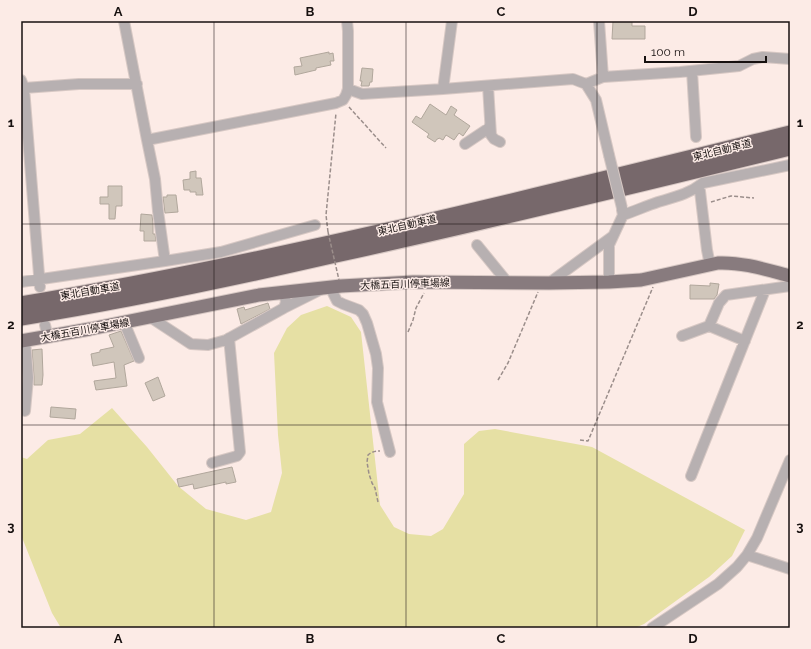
<svg xmlns="http://www.w3.org/2000/svg" width="811" height="649" viewBox="0 0 811 649" font-family="Raleway,'Noto Sans JP',sans-serif">
	<rect width="100%" height="100%" fill="#fcebe6"/>
	<path fill="#e6e0a4" d="M327,306L351,317L361,332L380,505L394,527L409,534L431,536L443,529L464,494V444L479,431L495,429L592,447L745,530L732,556L709,577L644,624L635,628H61L52,613L21,535V457L27,459L48,440L80,434L112,408L147,447L178,486L206,509L246,520L271,512L282,473L278,435L274,353L287,328L301,315Z"/>
	<path fill="#d0c6bb" stroke="#b1a79c" d="M613,21H632V26H645V39H612Z
		M329,52V54L333,53L334,61H330L331,65L316,68V70L295,75L294,67L302,66L300,58Z
		M362,68L373,69L372,82H370L369,86H361L362,81H360Z
		M430,104L446,115L451,106L457,110L454,115L470,126L463,136L459,133L454,140L446,135L443,140L439,138L438,139H437L435,142L427,137L429,134L412,122L416,116L421,119Z
		M196,171V178H201L203,195H196V192H190V190H184L183,180L190,179V172Z
		M108,186H122V206H116L115,219H109V204H100V197H108Z
		M167,195H176L178,212L165,213L163,197H167Z
		M141,214L152,215L153,224V234H155L156,241H144V231H140Z
		M710,283L719,284L717,295L714,299H690V285L710,286Z
		M268,303L270,309L241,324L237,309L244,307L245,310Z
		M121,331L134,361L124,365L127,386L96,390L94,381L116,378L114,362L93,366L91,354L100,352V350L114,347L109,335Z
		M42,349L43,375L42,385H34V377L32,350Z
		M158,377L165,396L153,401L145,383Z
		M51,407L76,409L75,419L50,417Z
		M232,467L236,482L226,484V482L194,489L193,484L179,487L177,479Z"/>
	<g fill="none" stroke-linecap="round" stroke-linejoin="round">
		<g stroke="#d7c8c4" stroke-width="12">
			<path id="minor" d="M124,21L147,140L336,103L343,100L346,95L348,89V31L347,21
				M692,71L696,137
				M603,77L680,72L739,66L753,59L763,57L790,59
				M21,80L24,88L40,287
				M586,84L603,77L599,21
				M488,86L491,135L494,139L500,142
				M348,89L362,94L443,89L573,79L586,84L596,100L609,155
				M443,89L452,21
				M21,90L24,88L79,84H137
				M465,144L489,128L490,125
				M698,187L700,191L707,250L710,265
				M623,215C635,211 646,206 658,202C675,197 689,194 703,183L790,165
				M477,245L508,283
				M165,261L221,252L315,225
				M21,282L165,261L158,211L155,179L147,140
				M609,282V245L623,215L622,210
				M549,283L613,236
				M330,287L337,301L343,304L359,310L363,314L367,323L376,354L378,368L377,402L390,452
				M284,308L320,290
				M150,317L191,344L208,345L226,340L284,308L286,302L284,292
				M124,322L139,358
				M45,325L48,337
				M709,326L745,341
				M682,336L709,326L719,303L726,295L790,286
				M25,340L28,378L25,411
				M790,460L757,538L747,555L790,569
				M212,463L237,456L240,452L229,338
				M691,476L765,290
				M652,628L718,584L737,567L747,555"/>
		</g>
		<g stroke="#d7c8c4" stroke-width="15">
			<path id="major" d="M21,341L90,329L259,295L341,286L413,282L549,283L609,282L641,280L718,263C743,262 767,270 790,276"/>
		</g>
		<g stroke="#d7c8c4" stroke-width="17">
			<path id="highway" d="M21,304C280,260 535,196 790,133
				M21,318C127,301 231,279 336,255C488,222 639,185 790,148"/>
		</g>
		<path stroke="#9b8e8b" stroke-width="1.5" stroke-dasharray="4 2" stroke-linecap="butt" d="M349,107L386,148
			M711,202L731,196L754,198
			M328,232L326,215L336,113
			M408,332L413,320L416,308L424,293
			M498,380L508,363L538,292
			M580,440L588,441L653,287
			M378,502L375,488L372,483L369,474L367,462L368,455C371,452 375,451 380,451"/>
		<use href="#minor" stroke="#b7b0b1" stroke-width="10"/>
		<use href="#major" stroke="#887b7e" stroke-width="13"/>
		<use href="#highway" stroke="#77686b" stroke-width="15"/>
		<g stroke="#d7c8c4" stroke-width="12" stroke-linecap="butt">
			<path id="minor-bridge" d="M609,155L622,208"/>
		</g>
		<path stroke="#9b8e8b" stroke-width="1.5" stroke-dasharray="4 2" stroke-linecap="butt" d="M328,232L339,280"/>
		<use href="#minor-bridge" stroke="#b7b0b1" stroke-width="10"/>
	</g>
	<path fill="none" stroke="#171110" stroke-width="1" stroke-opacity="0.55" d="M214,21V628M406,21V628M597,21V628M21,224H790M21,425H790"/>
	<g text-anchor="middle" dominant-baseline="central" stroke-width="3" stroke-linejoin="round" paint-order="stroke">
		<g font-size="10" fill="#171110" stroke="#fcebe6">
			<text transform="translate(722 150) rotate(-14)">東北自動車道</text>
			<text transform="translate(407 225) rotate(-13)">東北自動車道</text>
			<text transform="translate(405 284) rotate(-2)">大橋五百川停車場線</text>
			<text transform="translate(90 291) rotate(-10)">東北自動車道</text>
			<text transform="translate(85 330) rotate(-10)">大橋五百川停車場線</text>
		</g>
	</g>
	<rect width="811" height="649" fill="none" stroke="#fcebe6" stroke-width="44"/>
	<path d="M645 56v6h121v-6" fill="none" stroke="#171110" stroke-width="2"/>
	<text x="651" y="56" font-size="12" fill="#171110" stroke="#fcebe6" stroke-width="3" paint-order="stroke">100 m</text>
	<rect x="22" y="22" width="767" height="605" fill="none" stroke="#171110" stroke-width="1.5"/>
	<g font-size="13" text-anchor="middle" font-weight="bold" fill="#171110">
		<text x="118" y="16">A</text>
		<text x="310" y="16">B</text>
		<text x="501" y="16">C</text>
		<text x="693" y="16">D</text>
		<text x="11" y="127">1</text>
		<text x="800" y="127">1</text>
		<text x="11" y="329">2</text>
		<text x="800" y="329">2</text>
		<text x="11" y="531">3</text>
		<text x="800" y="531">3</text>
		<text x="118" y="643">A</text>
		<text x="310" y="643">B</text>
		<text x="501" y="643">C</text>
		<text x="693" y="643">D</text>
	</g>
</svg>
